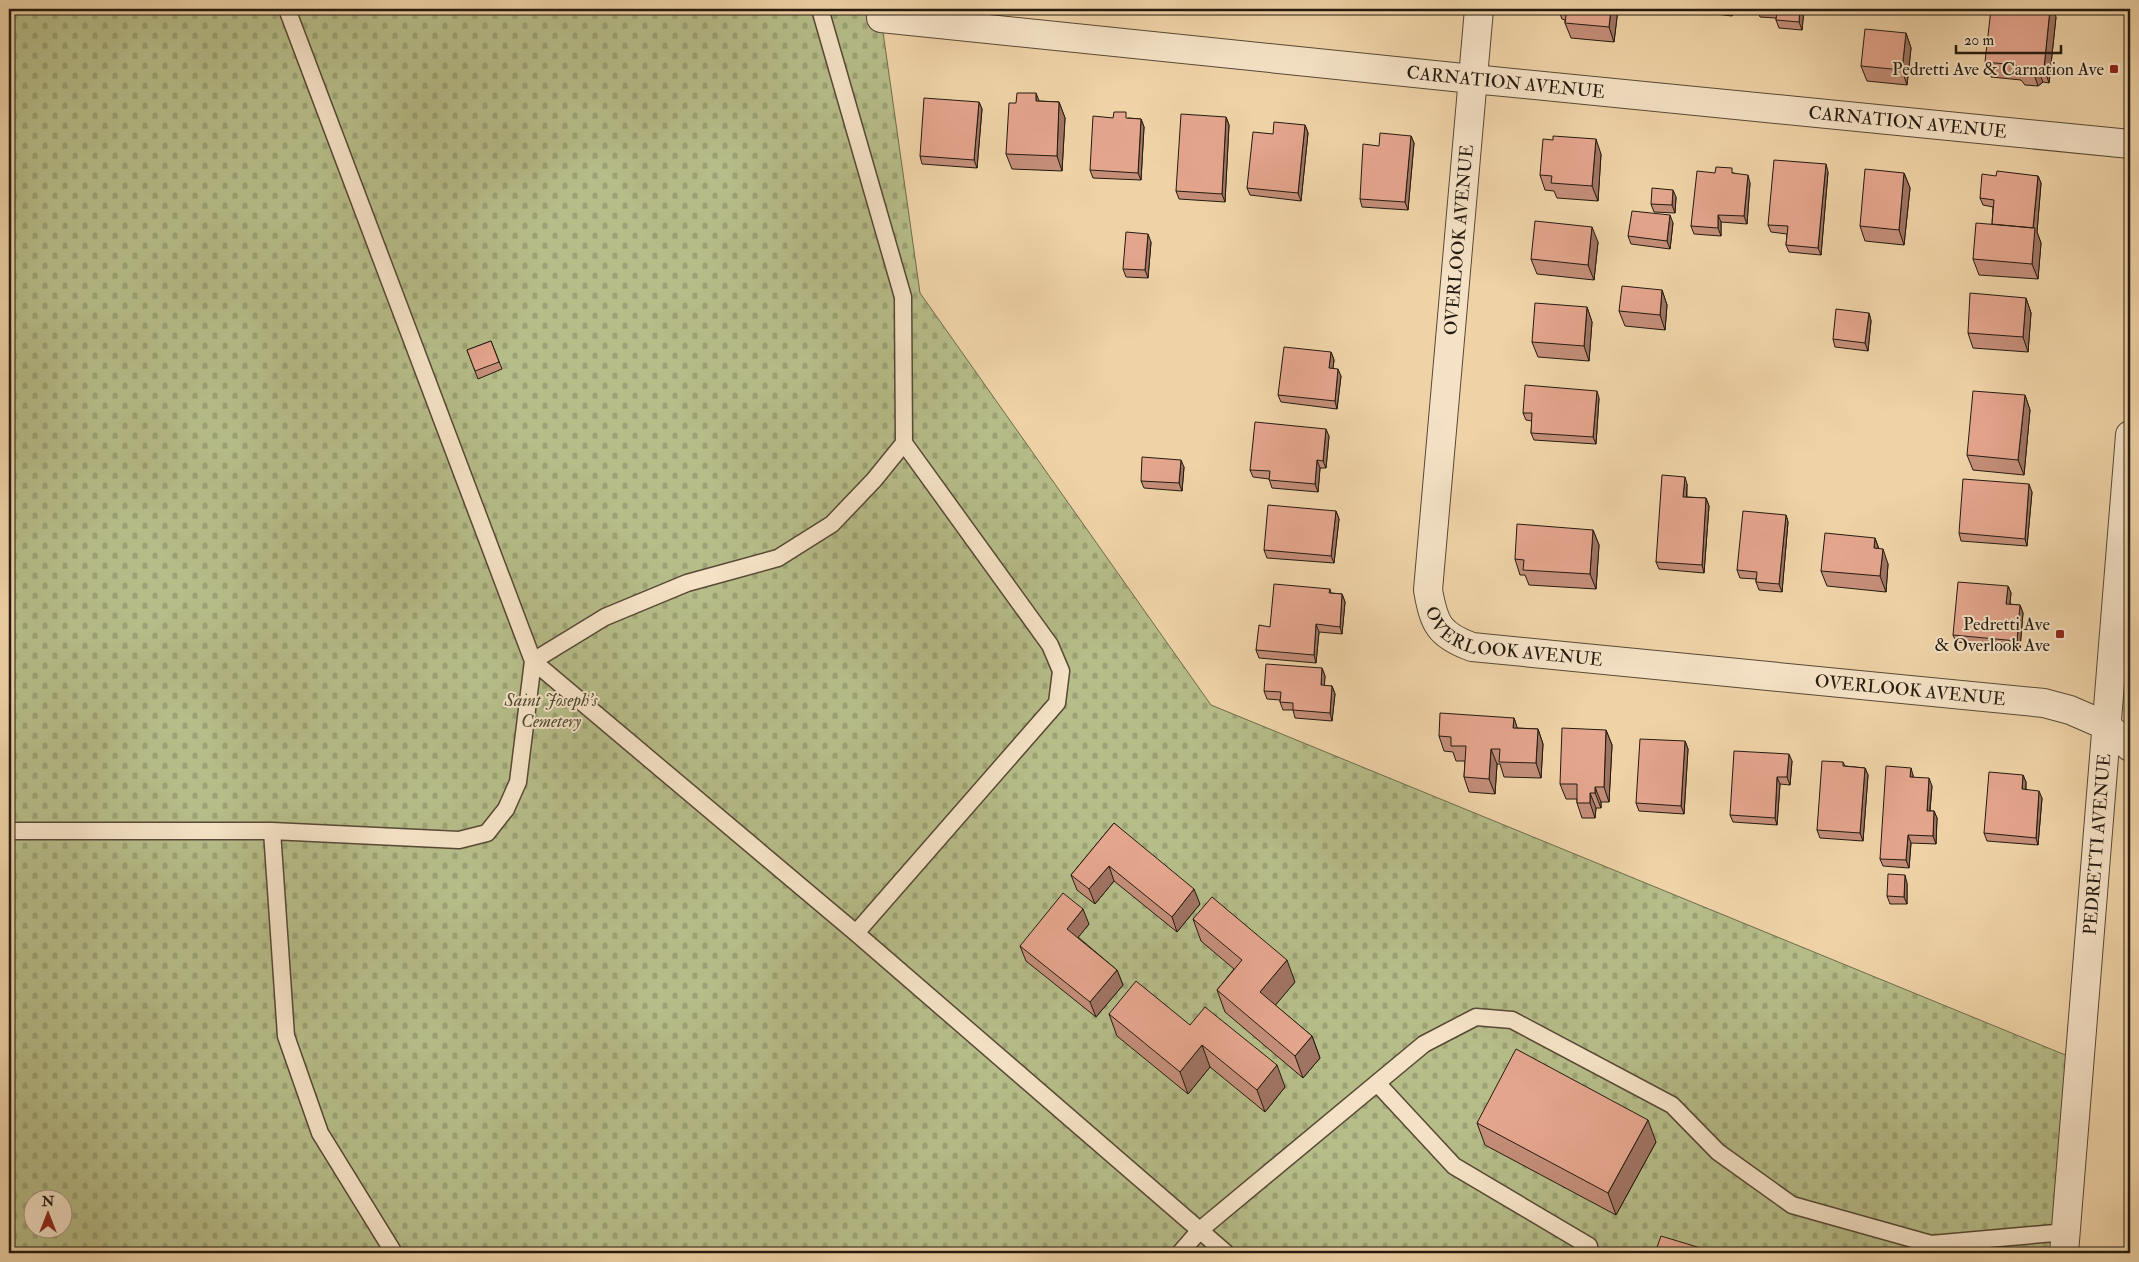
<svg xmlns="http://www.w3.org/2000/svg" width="2139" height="1262" viewBox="0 0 2139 1262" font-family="'IM FELL Double Pica',serif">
	<defs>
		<pattern id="cemetery-stones" width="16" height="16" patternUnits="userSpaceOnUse" patternTransform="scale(1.25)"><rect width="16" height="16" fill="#b6bd89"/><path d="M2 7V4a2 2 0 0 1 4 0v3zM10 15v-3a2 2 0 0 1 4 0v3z" fill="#9ca275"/></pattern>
	</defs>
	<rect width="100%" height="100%" fill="#efd3a7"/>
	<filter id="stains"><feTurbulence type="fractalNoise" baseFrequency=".004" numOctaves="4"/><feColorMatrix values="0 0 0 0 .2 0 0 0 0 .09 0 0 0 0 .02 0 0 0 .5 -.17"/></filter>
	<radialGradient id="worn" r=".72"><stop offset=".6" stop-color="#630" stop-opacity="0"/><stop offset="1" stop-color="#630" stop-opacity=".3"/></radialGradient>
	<path fill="url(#cemetery-stones)" stroke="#6d6c4c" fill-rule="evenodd" d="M9,9H882L881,18L920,293L1211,705L2080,1061L2064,1253H9ZM32,1200H62V1230H32Z"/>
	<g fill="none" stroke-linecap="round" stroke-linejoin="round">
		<g stroke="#574835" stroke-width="19">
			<path id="service" d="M287,9L533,661L856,933L1226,1253
				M9,831H272L459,840L487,833L506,809L518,782L533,661L605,617L687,583L778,558L832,524L874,480L904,443L903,297L820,9
				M272,831L286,1036L320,1133L394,1253
				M856,933L1057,703L1061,671L1050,645L904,443
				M1377,1083L1454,1166L1589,1246
				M1180,1253L1200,1230L1424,1044L1476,1017L1512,1020L1672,1105L1718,1152L1792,1205L1931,1244L2066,1232"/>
		</g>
		<g stroke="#574835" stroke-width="30">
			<g id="minor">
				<path id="s1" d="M1479,9L1428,590C1434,624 1439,635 1472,647L2044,703L2070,710L2107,726L2130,747"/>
				<path id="s2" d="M881,18L1473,79L2130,144"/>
			</g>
		</g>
		<g stroke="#574835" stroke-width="30">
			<g id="tertiary">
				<path id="s3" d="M2064,1253L2130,435"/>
			</g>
		</g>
		<use href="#service" stroke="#f5e2c6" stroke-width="16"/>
		<use href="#minor" stroke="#f5e2c6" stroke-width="28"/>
		<use href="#tertiary" stroke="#f5e2c6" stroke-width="28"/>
	</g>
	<path fill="#c48e79" stroke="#241a0f" d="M1558,9H1618L1614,42L1571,38L1565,23V20L1562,19Z
		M1690,9H1733L1732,16L1691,11Z
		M1757,9H1804L1802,30L1779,28L1776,20V18L1760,17Z
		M2056,17L2049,83L2043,82L2038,86L2025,85L2021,80L1991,77L1985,62Z
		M1906,33L1911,48L1907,85L1867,81L1861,66Z
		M1039,101L1059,102L1065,118L1062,171L1012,169L1006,154Z
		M979,102L982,109L977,168L922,164L920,156Z
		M1226,117L1229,125L1225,202L1179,199L1176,191Z
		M1128,118L1141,119L1144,127L1141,180L1093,178L1090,170Z
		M1305,125L1308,133L1301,201L1250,195L1247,188L1273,134Z
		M1411,136L1414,143L1408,210L1362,207L1360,199L1379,146Z
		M1601,154L1598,201L1557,198L1554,191L1545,190L1540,175Z
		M1828,172L1821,255L1789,252L1786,245L1787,234L1771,232L1768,225Z
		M1715,173H1734L1750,183L1747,224L1721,222V236L1694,234L1691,226Z
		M1904,173L1910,188L1904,245L1865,241L1860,226Z
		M1996,176H2038L2041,183L2037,232L2041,243L2038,279L1979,275L1973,259L1992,224L1993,207L1983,205L1980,198Z
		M1676,197L1675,213L1654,212L1651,204Z
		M1673,223L1670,249L1631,244L1628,236Z
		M1151,242L1148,278L1126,277L1123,269Z
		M1598,242L1594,280L1537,274L1531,259Z
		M1662,290L1667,305L1665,330L1625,326L1619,311Z
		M2026,298L2031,313L2028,352L1973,348L1968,333Z
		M1587,307L1592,322L1589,361L1538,357L1532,342Z
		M1869,313L1871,321L1868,351L1835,347L1833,339Z
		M491,341L502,369L478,379L467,350Z
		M1331,352L1334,360L1333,368L1341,376L1337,409L1281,402L1278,395Z
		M2025,395L2030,410L2024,475L1973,470L1967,455Z
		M1599,398L1596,444L1534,440L1531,433L1532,421L1526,420L1523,413Z
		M1329,436L1326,468H1320L1318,492L1272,488L1269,479L1253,477L1250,470Z
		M1184,467L1182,491L1144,488L1141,481Z
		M1687,484V497L1706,498L1709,506L1704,573L1659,569L1656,562Z
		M2032,492L2027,546L1961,541L1959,533Z
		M1336,511L1339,519L1334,563L1267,558L1264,550Z
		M1786,515L1788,522L1782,592L1759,590L1756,582V579L1740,578L1737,570Z
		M1593,530L1599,545L1596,589L1529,585L1525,575H1520L1515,559Z
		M1875,538L1879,549L1888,564L1886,592L1827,586L1821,571Z
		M2008,586L2011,593L2010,604L2020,605L2023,613L2020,648L1956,642L1953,635Z
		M1330,589L1331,593L1342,594L1345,602L1342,634L1319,632L1316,663L1259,658L1256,650L1270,627Z
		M1322,668L1325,676L1324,686H1332L1335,694L1332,721L1295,718L1293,710H1283L1280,702V700L1267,699L1264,691Z
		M1514,718L1517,728L1538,729L1543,744L1541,778L1504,777L1500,764H1497L1495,794L1469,792L1464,777L1465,761H1456L1453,752L1444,751L1439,736Z
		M1606,730L1612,745L1609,802H1601V808H1596L1595,818H1582L1577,803V799H1566L1560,784Z
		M1685,741L1688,749L1684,814L1639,811L1636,803Z
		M1792,761L1790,785L1780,784L1777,825L1733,822L1730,815Z
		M1843,762L1845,766L1865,768L1868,775L1863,841L1820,838L1817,830Z
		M1913,775V777L1932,786L1930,811H1934L1937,818L1936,844L1911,843L1909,868L1883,866L1880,859Z
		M2023,775L2026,782V789L2042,798L2038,845L1987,841L1984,833Z
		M1114,823L1200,904L1177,932L1114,881L1095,904L1077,890L1071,875Z
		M1907,883V904H1890L1887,896Z
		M1193,919L1295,982L1275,1005L1312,1036L1320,1058L1303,1078L1225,1012L1217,990L1234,969L1201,941Z
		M1089,924L1078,937L1117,970L1123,985L1096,1017L1026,961L1020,946Z
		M1109,1014L1190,1025L1285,1087L1265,1112L1210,1067L1188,1094L1117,1036Z
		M1477,1123L1656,1142L1616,1215L1485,1145Z"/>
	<path fill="#a07463" stroke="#241a0f" d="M1611,9H1618L1614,42L1609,27Z
		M1729,9H1733L1732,16Z
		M1800,9H1804L1802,30L1799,22Z
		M2050,9H2053L2056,17L2049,83L2044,68Z
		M1906,33L1911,48L1907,85L1902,70Z
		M2037,67L2043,82L2038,86L2033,71Z
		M1036,93L1042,108L1036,101Z
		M979,102L982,109L977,168L974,160Z
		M1059,102L1065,118L1062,171L1057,156Z
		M1226,117L1229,125L1225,202L1222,194Z
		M1141,119L1144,127L1141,180L1138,173Z
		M1305,125L1308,133L1301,201L1298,193Z
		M1411,136L1414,143L1408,210L1405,202Z
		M1596,139L1601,154L1598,201L1592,186Z
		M1826,164L1828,172L1821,255L1818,248Z
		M1904,173L1910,188L1904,245L1899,230Z
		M1748,175L1750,183L1747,224L1744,216Z
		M2038,176L2041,183L2037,232L2041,243L2038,279L2032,264L2033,229Z
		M1673,190L1676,197L1675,213L1672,205Z
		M1670,215L1673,223L1670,249L1667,241Z
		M1718,215L1721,222V236L1718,228Z
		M1592,227L1598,242L1594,280L1588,265Z
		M1148,234L1151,242L1148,278L1145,270Z
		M1662,290L1667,305L1665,330L1660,315Z
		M2026,298L2031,313L2028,352L2023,337Z
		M1587,307L1592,322L1589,361L1584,346Z
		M1869,313L1871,321L1868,351L1865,343Z
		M1331,352L1334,360L1332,375L1329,368Z
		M1338,369L1341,376L1337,409L1335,401Z
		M1597,391L1599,398L1596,444L1593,437Z
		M2025,395L2030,410L2024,475L2018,460Z
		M1326,429L1329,436L1326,468L1323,461Z
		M1181,460L1184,467L1182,491L1179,483Z
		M1317,460L1320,468L1318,492L1315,484Z
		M1685,477L1687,484L1686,504L1683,497Z
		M2029,484L2032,492L2027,546L2025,539Z
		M1706,498L1709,506L1704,573L1702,565Z
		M1336,511L1339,519L1334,563L1331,556Z
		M1786,515L1788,522L1782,592L1779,584Z
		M1593,530L1599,545L1596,589L1590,574Z
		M1875,538L1880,553L1874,548Z
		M1883,549L1888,564L1886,592L1880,576Z
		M2008,586L2011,593L2009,611L2006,604Z
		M1342,594L1345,602L1342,634L1340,627Z
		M2020,605L2023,613L2020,648L2017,641Z
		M1316,624L1319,632L1316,663L1314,655Z
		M1322,668L1325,676L1324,693L1321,685Z
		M1332,686L1335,694L1332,721L1330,713Z
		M1514,718L1519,733L1513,728Z
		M1538,729L1543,744L1541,778L1536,763Z
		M1606,730L1612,745L1609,802L1604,787Z
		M1685,741L1688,749L1684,814L1681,806Z
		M1491,749L1497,764L1495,794L1489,779Z
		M1789,754L1792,761L1790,785L1787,777Z
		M1865,768L1868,775L1863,841L1860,833Z
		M1911,768L1913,775V785L1910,777Z
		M2023,775L2026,782L2025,797L2022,789Z
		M1777,777L1780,784L1777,825L1775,818Z
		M1929,778L1932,786L1929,818L1927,811Z
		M1595,787L1601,802V808L1595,793Z
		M2039,791L2042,798L2038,845L2036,838Z
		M1590,793L1596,808L1595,818L1590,803Z
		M1934,811L1937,818L1936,844L1933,836Z
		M1908,835L1911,843L1909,868L1906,860Z
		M1109,866L1114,881L1095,904L1089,889Z
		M1905,875L1907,883V904L1904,897Z
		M1194,889L1200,904L1177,932L1172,917Z
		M1083,909L1089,924L1073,944L1067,929Z
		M1287,960L1295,982L1268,1014L1260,992Z
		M1117,970L1123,985L1096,1017L1090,1002Z
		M1312,1036L1320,1058L1303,1078L1295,1056Z
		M1202,1045L1210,1067L1188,1094L1180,1072Z
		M1277,1065L1285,1087L1265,1112L1257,1090Z
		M1648,1120L1656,1142L1616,1215L1608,1193Z"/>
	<path fill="#e4a58d" stroke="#241a0f" d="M1567,9H1611L1609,27L1565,23Z
		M1757,9H1800L1799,22L1776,20L1777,11Z
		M1991,9H2050L2044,68L2037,67L2033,71L2020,70L2016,65L1985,62Z
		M1865,29L1906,33L1902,70L1861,66Z
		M1017,93H1036V101L1059,102L1057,156L1006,154L1009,103H1016Z
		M924,98L979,102L974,160L920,156Z
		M1114,112H1126V118L1141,119L1138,173L1090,170L1093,116L1113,118Z
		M1181,114L1226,117L1222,194L1176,191Z
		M1274,122L1305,125L1298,193L1247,188L1253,132L1273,134Z
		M1380,133L1411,136L1405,202L1360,199L1363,144L1379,146Z
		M1553,136L1596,139L1592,186L1551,183L1552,176L1540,175L1543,139L1553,140Z
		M1774,160L1826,164L1818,248L1786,245L1788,226L1768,225Z
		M1716,167L1732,168V173L1748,175L1744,216L1718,215V228L1691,226L1697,171L1715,173Z
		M1865,169L1904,173L1899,230L1860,226Z
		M1997,171L2038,176L2033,228L1992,224L1994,200L1980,198L1982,174L1996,176Z
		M1652,188L1673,190L1672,205L1651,204Z
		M1632,211L1670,215L1667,241L1628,236Z
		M1535,221L1592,227L1588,265L1531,259Z
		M1976,223L2035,228L2032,264L1973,259Z
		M1126,232L1148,234L1145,270L1123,269Z
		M1622,286L1662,290L1660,315L1619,311Z
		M1970,293L2026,298L2023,337L1968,333Z
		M1535,303L1587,307L1584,346L1532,342Z
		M1836,309L1869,313L1865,343L1833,339Z
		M491,341L499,362L475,371L467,350Z
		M1284,347L1331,352L1329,368L1338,369L1335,401L1278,395Z
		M1525,385L1597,391L1593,437L1531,433L1532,413H1523Z
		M1973,391L2025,395L2018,460L1967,455Z
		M1255,422L1326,429L1323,461L1317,460L1315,484L1269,480L1270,471L1250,470Z
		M1142,457L1181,460L1179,483L1141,481Z
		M1662,475L1685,477L1683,497L1706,498L1702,565L1656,562Z
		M1963,479L2029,484L2025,539L1959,533Z
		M1268,505L1336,511L1331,556L1264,550Z
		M1743,511L1786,515L1779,584L1756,582L1757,572L1737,570Z
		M1517,524L1593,530L1590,574L1523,570L1524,560L1515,559Z
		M1825,533L1875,538L1874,548L1883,549L1880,576L1821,571Z
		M1958,582L2008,586L2006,604L2020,605L2017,641L1953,635Z
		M1274,584L1330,589L1329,593L1342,594L1340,627L1316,624L1314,655L1256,650L1259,625L1270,627Z
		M1266,664L1322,668L1321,685L1332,686L1330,713L1293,710V703L1280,702L1281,692L1264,691Z
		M1440,713L1514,718L1513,728L1538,729L1536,763L1499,762L1500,749H1491L1489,779L1464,777L1466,746H1451V737L1439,736Z
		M1562,728L1606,730L1604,787H1595V793H1590V803H1577V784H1560Z
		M1640,739L1685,741L1681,806L1636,803Z
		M1734,751L1789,754L1787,777H1777L1775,818L1730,815Z
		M1822,761L1843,762V766L1865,768L1860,833L1817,830Z
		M1886,766L1911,768L1910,777L1929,778L1927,811H1934L1933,836L1908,835L1906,860L1880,859Z
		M1989,772L2023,775L2022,789L2039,791L2036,838L1984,833Z
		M1114,823L1194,889L1172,917L1109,866L1089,889L1071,875Z
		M1888,874L1905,875L1904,897L1887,896Z
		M1063,893L1083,909L1067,929L1117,970L1090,1002L1020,946Z
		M1212,897L1287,960L1260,992L1312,1036L1295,1056L1217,990L1242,960L1193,919Z
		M1136,981L1190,1025L1205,1007L1277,1065L1257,1090L1202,1045L1180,1072L1109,1014Z
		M1516,1049L1648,1120L1608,1193L1477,1123Z
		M1661,1236L1717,1253H1655Z"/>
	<g fill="#8f2418" stroke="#f5e2c6" stroke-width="2">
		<rect x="2109" y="64" width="10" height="10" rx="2.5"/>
		<rect x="2055" y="629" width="10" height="10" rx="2.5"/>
	</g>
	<g text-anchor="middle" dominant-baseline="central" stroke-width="4" stroke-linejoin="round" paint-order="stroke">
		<g font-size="18" fill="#241a0f" stroke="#f5e2c6" text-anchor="end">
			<text x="2104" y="69">Pedretti Ave &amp; Carnation Ave</text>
			<text x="2050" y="624">Pedretti Ave<tspan x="2050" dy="21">&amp; Overlook Ave</tspan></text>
		</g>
		<g font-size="18" fill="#241a0f" stroke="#f5e2c6">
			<text stroke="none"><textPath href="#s2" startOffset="628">CARNATION AVENUE</textPath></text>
			<text stroke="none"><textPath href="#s2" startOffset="1032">CARNATION AVENUE</textPath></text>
			<text transform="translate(1459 240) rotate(-85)">OVERLOOK AVENUE</text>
			<text stroke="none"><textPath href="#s1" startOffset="696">OVERLOOK AVENUE</textPath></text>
			<text stroke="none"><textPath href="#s1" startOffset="1101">OVERLOOK AVENUE</textPath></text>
			<text stroke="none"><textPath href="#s3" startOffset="410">PEDRETTI AVENUE</textPath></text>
		</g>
		<g font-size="18" font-style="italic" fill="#504b34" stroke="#f5e2c6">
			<text x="551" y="700">Saint Joseph’s<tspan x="551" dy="21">Cemetery</tspan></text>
		</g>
	</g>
	<rect width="2139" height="1262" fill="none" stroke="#efd3a7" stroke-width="30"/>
	<rect x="10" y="10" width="2119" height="1242" fill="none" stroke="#241a0f" stroke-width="2.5"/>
	<rect x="15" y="15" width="2109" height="1232" fill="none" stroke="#241a0f"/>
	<g transform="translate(48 1214)"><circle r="24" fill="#f5e2c6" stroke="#a1927d"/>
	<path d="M0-4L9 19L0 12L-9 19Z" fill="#8f2418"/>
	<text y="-8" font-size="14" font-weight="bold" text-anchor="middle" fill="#241a0f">N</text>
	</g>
	<path d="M1956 45v8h105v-8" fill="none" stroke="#241a0f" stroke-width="2.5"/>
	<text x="1964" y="45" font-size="15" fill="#241a0f" stroke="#f5e2c6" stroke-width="4" paint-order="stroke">20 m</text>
	<rect width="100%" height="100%" filter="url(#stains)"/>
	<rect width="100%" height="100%" fill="url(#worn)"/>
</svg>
